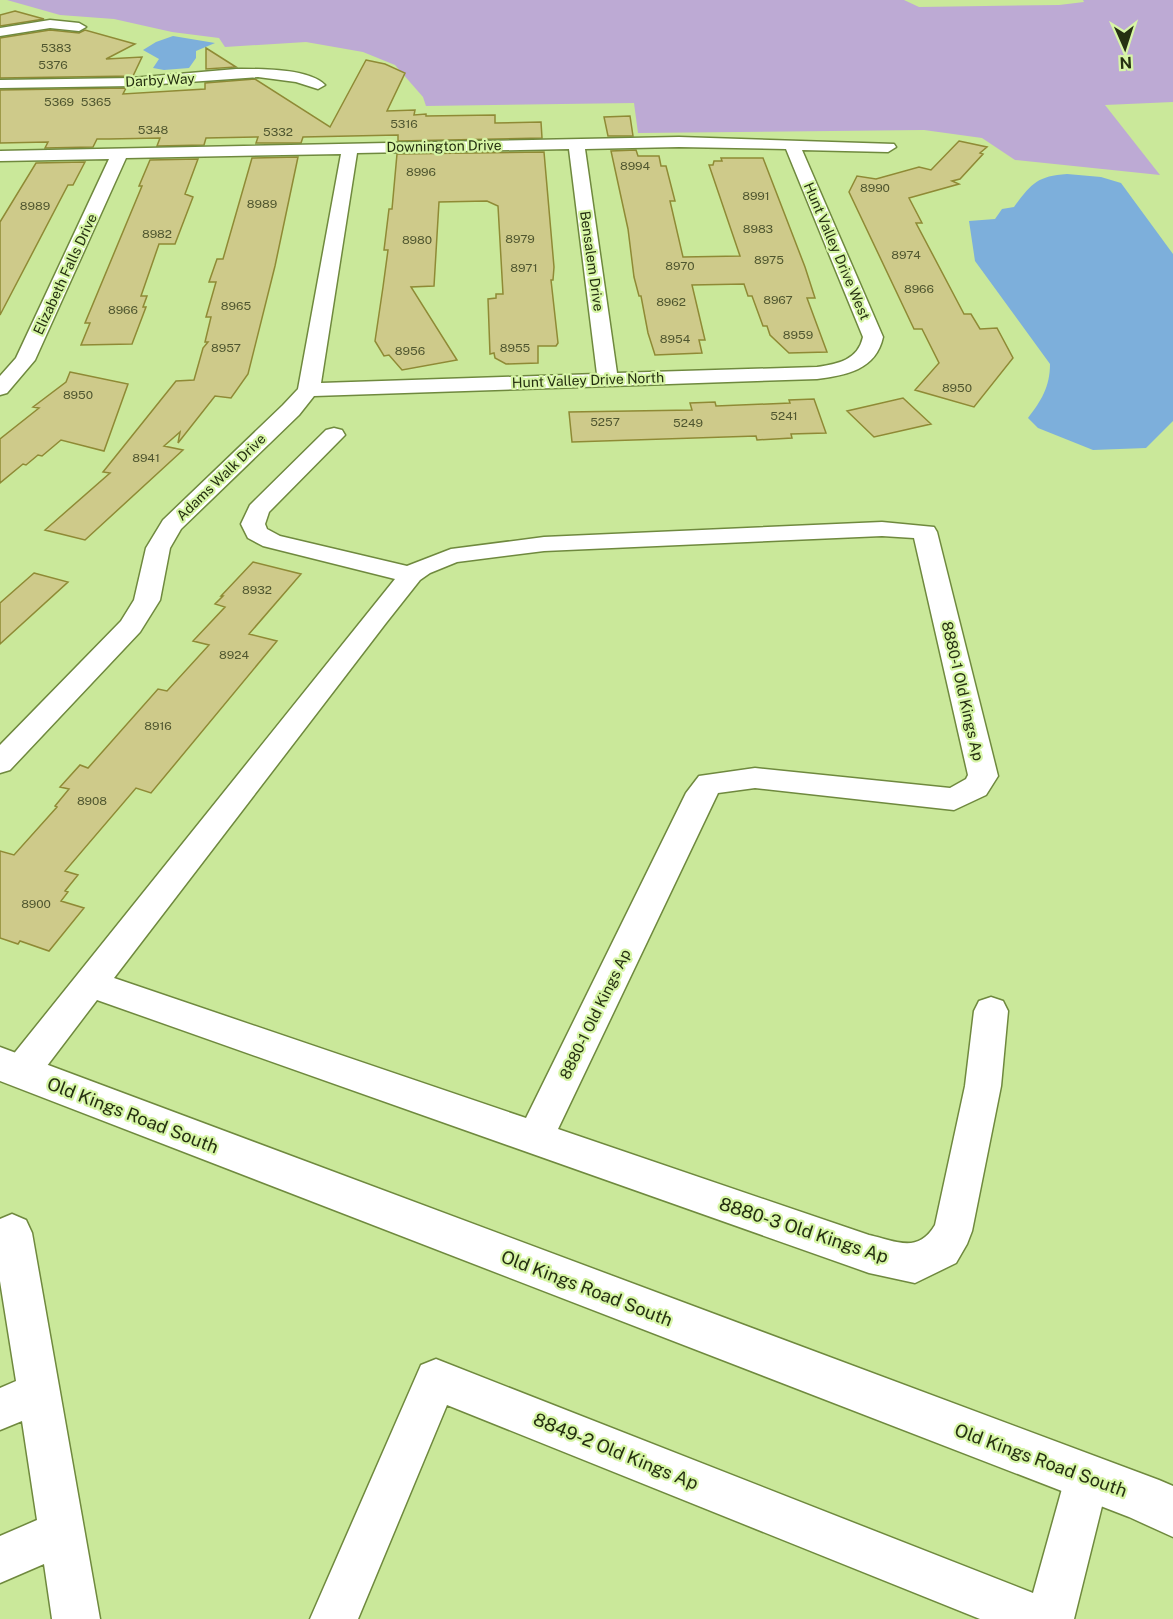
<svg xmlns="http://www.w3.org/2000/svg" width="1173" height="1619" viewBox="0 0 1173 1619" font-family="'Public Sans',sans-serif">
	<rect width="100%" height="100%" fill="#cae89a"/>
	<path fill="#bdaad4" d="M7,0H904L919,7L1059,5L1084,2L1083,0H1173V102L1105,105L1160,175L1015,160L982,138L924,130L638,133L634,103L426,106L423,97L395,65L363,52L306,42L225,47L219,38L172,32L114,19L60,15Z"/>
	<path fill="#7dafdb" d="M173,36L215,43L196,51V58L189,68L164,70L153,68L159,59L143,50L156,42Z
		M1067,174L1101,177L1121,183L1173,254V421L1146,448L1093,450L1038,428L1028,418C1041,401 1050,387 1050,364L975,261L969,221L995,219L1002,209L1014,207C1031,184 1037,176 1067,174Z"/>
	<path fill="#ceca8a" stroke="#8f8a35" stroke-width="1.5" d="M15,11L44,19L0,26V15Z
		M50,30L79,33L85,30L135,44L106,59L142,57L133,76L0,78V38Z
		M206,48L236,67L206,69Z
		M366,60L385,64L405,73L387,111L415,110L414,115L426,114V116L495,115V123L541,122L542,138L398,141V135L303,137L301,143H256L258,137L206,138L204,145L157,146L160,138L109,139H97L93,147L45,148L48,142L0,143V90L126,88L123,94L205,89V83L255,79L330,127Z
		M630,116L633,136H608L604,117Z
		M959,141L987,147L980,153L983,154L960,179L952,181L959,184L909,198L922,223H916L964,314H971L980,329L997,328L1013,358L974,407L915,390L939,363L922,329H914L849,192L857,176L876,179L919,167L931,170Z
		M636,150L638,156H659L661,166H666L675,201H670L683,257L740,256L709,165H713L714,161H722L721,158H763L805,267L815,298H807L827,352L789,353L770,335L767,326H763L752,296H748L744,284L692,285L705,340H699L702,353L655,355L648,333L641,296H639L634,277L628,229L611,151Z
		M544,152L554,267L553,280H551L558,343L556,346H538V363L506,364L495,358L494,353L490,354L488,299L496,298V294H503L498,206L487,201L439,202L434,286L411,287L457,360L402,370L389,355L384,356L375,341L383,287L388,250H384L389,209H392L397,154Z
		M298,157L275,266L248,374L231,398L215,396L178,443L180,432L164,446L183,450L85,540L45,530L110,473L103,472L176,381L194,380L203,348L208,342H205L211,317H206L216,282H209L217,259H223L252,158Z
		M198,159L185,194L193,197L175,244H159L141,296H147L143,307H146L132,344L81,345L90,323H85L142,186H139L150,160Z
		M85,162L73,185H68L0,315V222L36,163Z
		M70,372L128,384L104,451L61,440L42,456L38,455L26,465L23,464L0,483V439L39,408L33,407L66,382Z
		M903,398L931,424L874,437L847,411Z
		M814,399L826,433L791,434L792,438L757,440L756,436L572,442L569,412L692,410L690,403L715,402L716,406L790,403L789,400Z
		M253,562L301,574L249,634L277,641L151,793L136,788L65,871L78,875L65,891L68,892L61,901L84,908L49,951L20,941L18,944L0,938V851L14,855L57,807L55,806L69,789L60,787L80,765L88,768L158,689L167,691L209,645L193,641L225,607L215,604L223,596H221Z
		M34,573L68,582L0,644V603Z"/>
	<g fill="none" stroke-linecap="round" stroke-linejoin="round">
		<g stroke="#6f893e" stroke-width="3">
			<path id="street" d="M50,20L79,23L86,27L79,31L50,28L0,36V28Z
				M236,69C259,69 309,68 325,85L318,89L296,82L258,77L132,86L0,88V80L132,78Z
				M679,137L894,144L896,147L888,152L802,150L883,337C876,370 846,375 817,379L314,396L299,415L181,529L170,548L160,600L140,632L10,770L0,773V745L121,621L134,600L146,548L163,520L283,405L298,389L341,154L126,158L35,360L7,393L0,395V376L16,358L109,159L0,161V151ZM679,147L786,149L863,337C858,360 838,364 817,367L617,373L585,149ZM569,149L597,374L321,383L357,153Z
				M334,428L342,430L345,435L269,512L265,524L267,529L280,536L407,566L451,549L544,537L882,522L934,527L937,532L998,776L986,795L954,810L755,788L718,793L558,1129L869,1235C896,1241 918,1254 935,1225L965,1086L974,1011L979,1001L991,997L1003,1001L1008,1011L1001,1086L972,1231L967,1244L956,1263L915,1283L869,1273L97,1000L34,1083L21,1087L8,1083L3,1072L8,1061L395,579L263,546L248,538L241,524L250,505L326,430ZM882,536L914,538L968,775L966,779L950,788L755,768L699,776L686,793L526,1118L114,978L386,623L420,580L430,573L457,562L544,551Z
				M12,1214L26,1220L32,1233L100,1619H52L44,1564L0,1583V1536L37,1520L22,1421L0,1430V1388L16,1381L0,1281V1219Z
				M436,1359L1033,1593L1065,1478L1071,1462L1087,1456L1103,1462L1109,1478L1074,1619H980L447,1405L358,1619H310L421,1365Z"/>
		</g>
		<g stroke="#6f893e" stroke-width="3">
			<path id="secondary" d="M0,1047L1159,1480L1173,1486V1537L1129,1517L0,1081Z"/>
		</g>
		<use href="#street" fill="#fff" fill-rule="evenodd"/>
		<use href="#secondary" fill="#fff" fill-rule="evenodd"/>
	</g>
	<g text-anchor="middle" dominant-baseline="central" stroke-width="4.5" stroke-linejoin="round" paint-order="stroke">
		<g font-size="12" fill="#4f562f">
			<text x="56" y="48">5383</text>
			<text x="53" y="65">5376</text>
			<text x="59" y="102">5369</text>
			<text x="96" y="102">5365</text>
			<text x="404" y="124">5316</text>
			<text x="153" y="130">5348</text>
			<text x="278" y="132">5332</text>
			<text x="635" y="166">8994</text>
			<text x="421" y="172">8996</text>
			<text x="875" y="188">8990</text>
			<text x="756" y="196">8991</text>
			<text x="262" y="204">8989</text>
			<text x="35" y="206">8989</text>
			<text x="758" y="229">8983</text>
			<text x="157" y="234">8982</text>
			<text x="520" y="239">8979</text>
			<text x="417" y="240">8980</text>
			<text x="906" y="255">8974</text>
			<text x="769" y="260">8975</text>
			<text x="680" y="266">8970</text>
			<text x="524" y="268">8971</text>
			<text x="919" y="289">8966</text>
			<text x="778" y="300">8967</text>
			<text x="671" y="302">8962</text>
			<text x="236" y="306">8965</text>
			<text x="123" y="310">8966</text>
			<text x="798" y="335">8959</text>
			<text x="675" y="339">8954</text>
			<text x="226" y="348">8957</text>
			<text x="515" y="348">8955</text>
			<text x="410" y="351">8956</text>
			<text x="957" y="388">8950</text>
			<text x="78" y="395">8950</text>
			<text x="784" y="416">5241</text>
			<text x="605" y="422">5257</text>
			<text x="688" y="423">5249</text>
			<text x="146" y="458">8941</text>
			<text x="257" y="590">8932</text>
			<text x="234" y="655">8924</text>
			<text x="158" y="726">8916</text>
			<text x="92" y="801">8908</text>
			<text x="36" y="904">8900</text>
		</g>
		<g font-size="14" fill="#253011" stroke="#d7f5a6">
			<text transform="translate(160 80) rotate(-3)">Darby Way</text>
			<text transform="translate(444 146) rotate(-1)">Downington Drive</text>
			<text transform="translate(837 251) rotate(67)">Hunt Valley Drive West</text>
			<text transform="translate(592 261) rotate(82)">Bensalem Drive</text>
			<text transform="translate(65 274) rotate(-65)">Elizabeth Falls Drive</text>
			<text transform="translate(588 380) rotate(-2)">Hunt Valley Drive North</text>
			<text transform="translate(221 477) rotate(-44)">Adams Walk Drive</text>
		</g>
		<g font-size="15" fill="#253011" stroke="#d7f5a6">
			<text transform="translate(963 691) rotate(77)">8880-1 Old Kings Ap</text>
			<text transform="translate(595 1014) rotate(-64)">8880-1 Old Kings Ap</text>
		</g>
		<g font-size="18" fill="#253011" stroke="#d7f5a6">
			<text transform="translate(133 1115) rotate(21)">Old Kings Road South</text>
			<text transform="translate(804 1230) rotate(18)">8880-3 Old Kings Ap</text>
			<text transform="translate(587 1288) rotate(21)">Old Kings Road South</text>
			<text transform="translate(616 1451) rotate(22)">8849-2 Old Kings Ap</text>
			<text transform="translate(1041 1460) rotate(20)">Old Kings Road South</text>
		</g>
	</g>
	<g transform="translate(1125 48) rotate(177)" stroke="#d7f5a6" stroke-width="4.5" paint-order="stroke">
	<path d="M0-4.5L10 22L0 15L-10 22Z" fill="#253011"/>
	<text y="-9" font-size="16" font-weight="bold" text-anchor="middle" fill="#253011">N</text>
	</g>
</svg>
